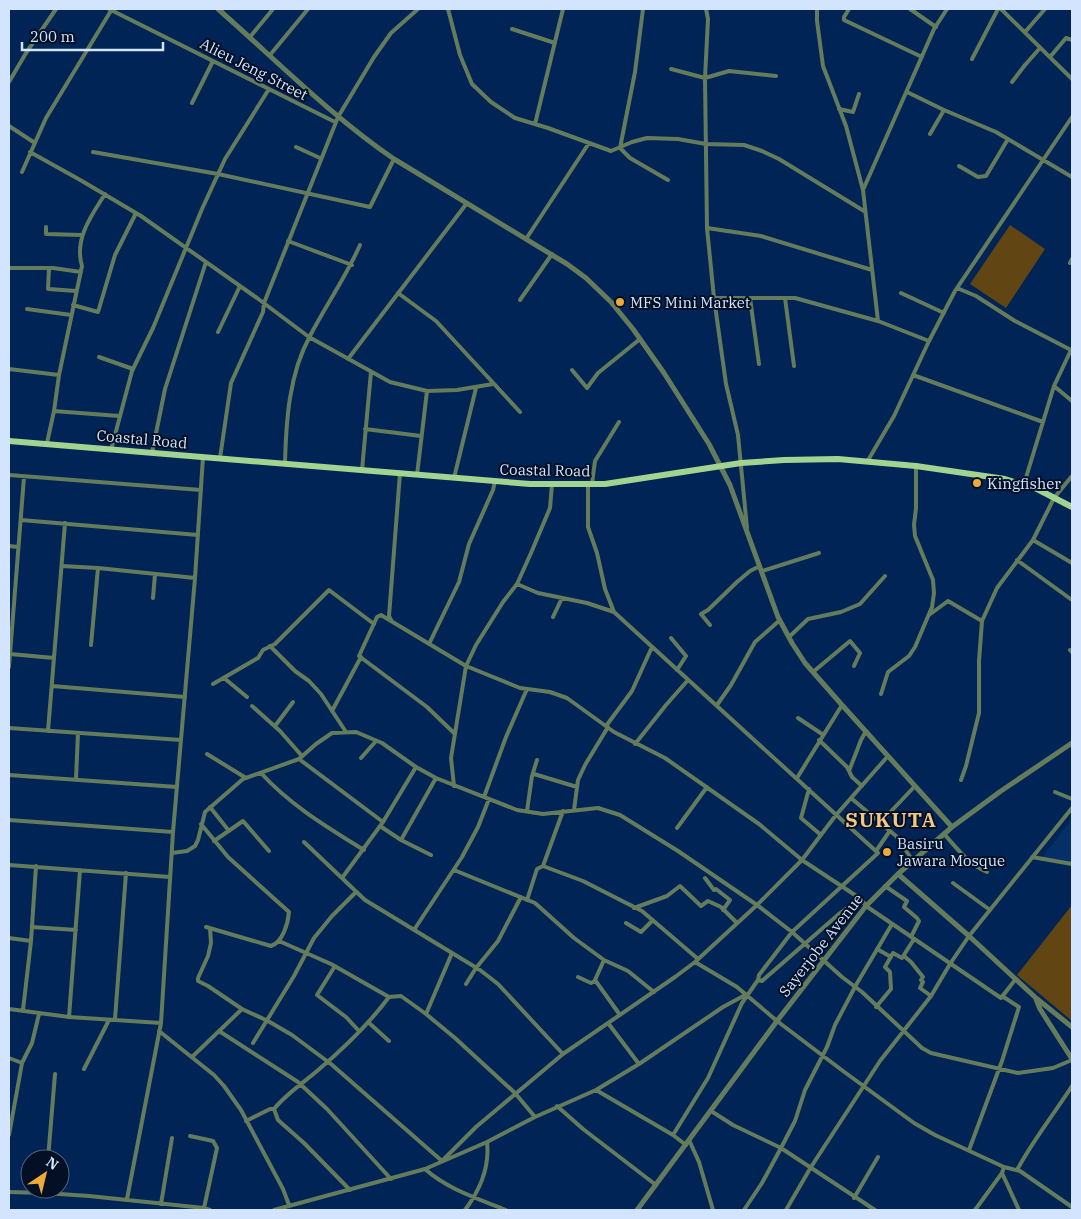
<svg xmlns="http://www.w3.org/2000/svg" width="1081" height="1219" viewBox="0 0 1081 1219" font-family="'IBM Plex Serif',serif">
	<rect width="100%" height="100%" fill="#002456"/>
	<path fill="#043067" d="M1072,819V865L1040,860Z"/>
	<path fill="#614513" d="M1010,225L1045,249L1006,308L970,284Z
		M1072,905V1021L1017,975Z"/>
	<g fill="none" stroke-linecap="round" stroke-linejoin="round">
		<path stroke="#657c5c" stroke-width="4" d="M109,9L335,122
			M448,9L460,55L472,84L491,102L515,118L548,128L611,151L632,142L647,138L678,139L706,144L744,145L762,151L779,159L864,211
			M643,9L635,72L620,148L630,158L668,180
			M706,9L708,19L705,78L707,228L714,298L726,384L738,435L747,528
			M817,9V21L823,66L846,126L863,190L878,321
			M849,9L844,17V20L922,57
			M910,9L936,27
			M1001,9L1072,79
			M512,29L555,43
			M1025,32L1045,9
			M250,37L273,9
			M270,55L308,9
			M1050,57L1066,38L1072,40
			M972,59L998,9
			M671,69L705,78L729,71L776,76
			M9,82L26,53L56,9
			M1012,82L1025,65L1040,48
			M907,92L944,110L996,132L1072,177
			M192,103L213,61
			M839,109L853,112L859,94
			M535,124L563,9
			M9,126L35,143
			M930,134L944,110
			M296,147L320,158
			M30,152L82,181L141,216L257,298L309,337L390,382L427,391L457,390L493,384
			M93,152L218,174L370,207L394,159
			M959,166L978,177L986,176L1008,139
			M22,172L46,118L112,9
			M863,190L934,29L947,9
			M46,227V234L82,235
			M707,228L761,236L872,270
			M526,239L589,143
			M288,241L352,265
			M1070,263L1072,259
			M9,268H53L81,272
			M49,268L48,289L76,291
			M957,288L976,296L1015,321L1071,350L1054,386L1024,484
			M398,293L436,321L520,412
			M901,293L944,313
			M714,298H795L878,321L929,341
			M750,298L759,364
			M785,298L794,366
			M520,300L552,254
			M73,305L98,312L115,255L136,213
			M27,309L71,315
			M218,332L240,286
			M99,357L133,369
			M348,359L467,203
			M9,369L59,375
			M572,370L587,388L598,373L640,339
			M913,375L1043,422
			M1054,386L1072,401
			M54,411L119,416
			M365,429L421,436
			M47,443L54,411L59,375L82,266C74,239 91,216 105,194
			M111,450L132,371L153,328L202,209L225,159L269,89
			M152,453L165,389L206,262
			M220,458L231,383L263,312L264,303L338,117L374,57L391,33L418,9
			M867,462L894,416L929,341L955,291L1072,117
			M285,464C286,421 289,374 310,336C326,305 346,277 360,245
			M362,470L371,372
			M9,475L201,490
			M417,475L427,391
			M454,478L476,388
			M552,484L550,508L531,553L517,584L503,602L476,645L466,666L520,688L550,692L567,698L614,732L665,758L759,824L802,860L861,899L866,906L1001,998L1015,980
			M588,484V527L597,553L605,589L614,612L878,853L792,932L759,975L758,980L742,1003L708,1078L673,1135
			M592,484L595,461L619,422
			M21,520L198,535
			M1033,540L1072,563
			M9,546L18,547
			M1017,560L1072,600
			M62,566L98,568
			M762,571L819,553
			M517,584L538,593L587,603L614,612
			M153,598L155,574
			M929,615L948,601L982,621
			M553,617L562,598
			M391,620L389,616L400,473
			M710,625L701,614L708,610L737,582L750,571L760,566
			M789,637L808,619L841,612L860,604L885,576
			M671,638L686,656L677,670
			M429,644L459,582L469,544L493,490L495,481
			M91,645L98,568L195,578
			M270,646L295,671L309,681L321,694L346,732
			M1070,650L1072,652
			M10,654L54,658
			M9,667L24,477
			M813,672L850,641L860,653L854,666
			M224,678L247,697
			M213,684L258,658L263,650L275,644L329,590L374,624
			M52,686L185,697
			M881,694L888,672L909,656L915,647L932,607L934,593L933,580L915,536L914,525L916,508V466
			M717,705L731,685L755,642L780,620
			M252,706L280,731L302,756
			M332,711L361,657
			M798,718L822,734
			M275,726L293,702
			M606,726L632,691L652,647
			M9,728L181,740
			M48,731L65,523
			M819,740L847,767L852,777L862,786
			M635,744L666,705L688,680
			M207,754L246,778
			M361,758L376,741
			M299,759L383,822
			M849,771L861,740L866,731
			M261,773C290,805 327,827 364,850
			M534,774L577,787
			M9,775L177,787
			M797,778L842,705
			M76,779L78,733
			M961,780L966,766L979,713V661L982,621L997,588L1033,540L1054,498L1072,476
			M454,786L451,758L466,666L381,615L377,617L359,656L427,707L454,733
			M809,789L801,818L821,835
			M1055,792L1072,799
			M484,797L506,737L527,689
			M851,798L896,836L913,861
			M210,807L229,831
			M574,810L578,780L585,765L608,727
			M527,811L532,776L537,760
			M9,820L173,832
			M880,823L915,786
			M201,824L228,857L289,912C288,923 283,942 271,946L206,927
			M380,826L401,840L431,855
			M677,828L707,787
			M944,834C957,848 968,864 987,872
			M401,840L436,778
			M214,841L243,821L269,851
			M304,842L365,900L480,970L498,984L563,1054
			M876,851L889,832
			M172,853L187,851L195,846L198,840L205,812L243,779L299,759L316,744L332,733L356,732L382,743L416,767L436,778L517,810L543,814L598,808L620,815L678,851L757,905L792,932L842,977L862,992L922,1048L931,1053L1018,1073L1053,1068L1072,1060
			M1032,857L1072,864
			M9,865L170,877
			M543,866L563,811
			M454,870L535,903L574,938L604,960L628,971L654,992
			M342,878L383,822L416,767
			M705,878L714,890L716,889L730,900L723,910
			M953,883L990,910
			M885,886L907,901L904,907L917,918L919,921L911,937
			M527,900L537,869L543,866L583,881L642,911L698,959
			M634,908L667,896L680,886L701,906L708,901L721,907L737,923
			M626,923L641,932L652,921
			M32,927L76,930
			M210,928L211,943L208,956L198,978V981L208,986L242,1009L268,1021L292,1035L331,1064L442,1161L476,1127L563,1054L675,977L695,962L757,905L802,860L836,815L888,756
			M414,930L462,857L478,827L489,799
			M9,938L31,941
			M279,941L331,964L389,997L401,996L426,1014L455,1038L515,1093L535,1117
			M877,949L891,957
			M904,956L911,962L923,977L921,980L923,982L920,988L931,996
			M604,960L595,980L620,1015
			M695,962L737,987L777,1021L843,1071L914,1123L935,1135L1004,1167L1020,1171L1072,1207
			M335,966L317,995L346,1017L359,1031
			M578,977L591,983L595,981
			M758,980L762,981L839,914L861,899
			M466,984L476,968L498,941L521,897
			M876,1007L891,989L890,972L885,967L893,953L902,958L914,939
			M9,1009L69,1017L161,1023
			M23,1010L31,941L36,866
			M426,1014L452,953
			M69,1017L80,870
			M115,1019L126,873
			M368,1022L389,1041
			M608,1023L639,1064
			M159,1031L214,1075L224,1086L241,1110L283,1189L289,1205
			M219,1031L298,1082L327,1109L391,1179
			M253,1043L294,976L314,938L332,916L356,892
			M192,1057L242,1009
			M9,1058L22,1063
			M84,1069L109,1020
			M596,1090L673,1135L686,1145
			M557,1106L583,1129L656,1185
			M274,1109C286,1094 303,1083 317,1071C343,1049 369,1024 389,997
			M711,1111L733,1125L781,1148L875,1210
			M246,1121L270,1109H274L278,1120L304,1143L350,1190
			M9,1135L22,1063L32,1043L39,1014
			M190,1136L213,1141L217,1148L204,1208
			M689,1140L699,1162L713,1210
			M969,1150L1002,1061L1019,1007L1002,996
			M48,1159L55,1074
			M425,1169C447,1189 479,1199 506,1210
			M1017,1170C1033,1140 1054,1114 1072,1086
			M1002,1173L1019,1210
			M9,1192L45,1193L89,1196L204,1208L210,1210
			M854,1198L878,1157
			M127,1199L161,1023L173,832L195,578L203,457
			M161,1204L172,1138
			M274,1210L425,1169L487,1142L535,1117L596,1090L639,1064L723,1007L747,994
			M465,1210C480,1190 490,1168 487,1142
			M744,1210L762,1183L781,1148L795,1121L805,1090L827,1047L835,1025L856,985L892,924
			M786,1210L811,1167L880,1061L931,996L950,964L969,936L1072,808
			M975,1210L1002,1173L1004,1167"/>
		<path stroke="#657c5c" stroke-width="5" d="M218,9C276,60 330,115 394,159L567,264L586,278L611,302L633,329L664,373L709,444L730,485L778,617L792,643L805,663L842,705L952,827
			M898,874L969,936L1036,998L1072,1027
			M1036,999L1040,1009L1072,1059
			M637,1210L777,1021L866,906L898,874L952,827L1001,791L1072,743"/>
		<path stroke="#a3d390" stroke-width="6" d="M9,441L530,484H605L741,463L784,460L838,459L916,466L1005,479L1037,489L1072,507"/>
	</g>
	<g fill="#ebaa39" stroke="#020f25" stroke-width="2">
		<circle cx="620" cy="302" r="5"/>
		<circle cx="977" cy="483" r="5"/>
		<circle cx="887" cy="852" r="5"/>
	</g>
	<g text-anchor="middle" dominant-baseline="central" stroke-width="4" stroke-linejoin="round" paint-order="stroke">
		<g font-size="15" fill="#d2e4fe" stroke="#020f25">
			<text transform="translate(254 69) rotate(27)">Alieu Jeng Street</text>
			<text transform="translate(142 439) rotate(5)">Coastal Road</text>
			<text transform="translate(545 470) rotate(1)">Coastal Road</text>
			<text transform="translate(821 945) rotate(-52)">Sayerjobe Avenue</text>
		</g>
		<g font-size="15" fill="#d2e4fe" stroke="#020f25" text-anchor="start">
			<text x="630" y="302">MFS Mini Market</text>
			<text x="987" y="483">Kingfisher</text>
			<text x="897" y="843">Basiru<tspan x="897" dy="17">Jawara Mosque</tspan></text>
		</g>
		<g font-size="20" font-weight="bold" letter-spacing="1" fill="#f4c682" stroke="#020f25">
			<text x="891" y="819">SUKUTA</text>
		</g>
	</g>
	<rect width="1081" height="1219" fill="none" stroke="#d2e4fe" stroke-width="20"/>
	<g transform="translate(45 1174) rotate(35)"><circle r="24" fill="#020f25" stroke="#55647c"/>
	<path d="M0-4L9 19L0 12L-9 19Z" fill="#ebaa39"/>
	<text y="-8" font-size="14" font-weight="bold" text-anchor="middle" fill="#d2e4fe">N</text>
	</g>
	<path d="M22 42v8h141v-8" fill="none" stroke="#d2e4fe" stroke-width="2.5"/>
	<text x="30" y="42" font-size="15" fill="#d2e4fe" stroke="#020f25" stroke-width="4" paint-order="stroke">200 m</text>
</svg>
